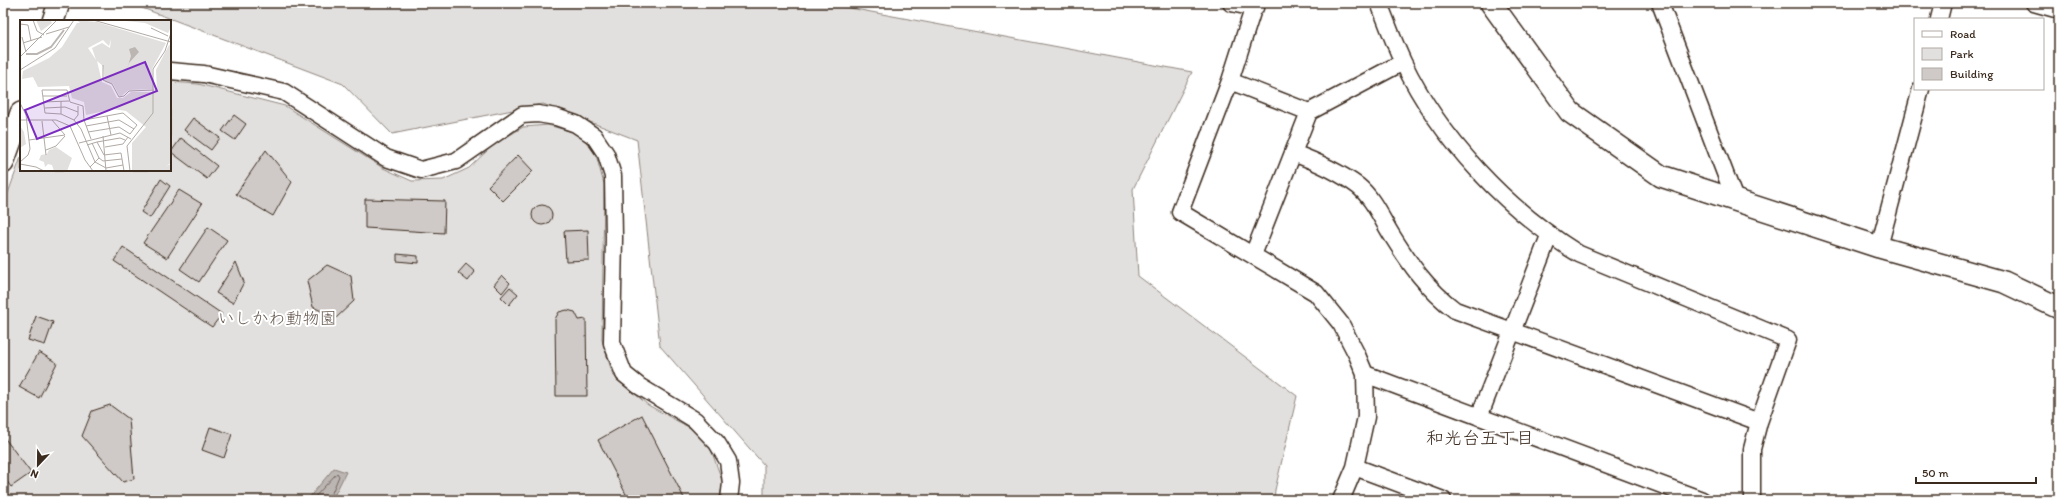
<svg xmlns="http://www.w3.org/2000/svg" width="2062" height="503" viewBox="0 0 2062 503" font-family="Itim,'Klee One',sans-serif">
	<rect width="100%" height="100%" fill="#fff"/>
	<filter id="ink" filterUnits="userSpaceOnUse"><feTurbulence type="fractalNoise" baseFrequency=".025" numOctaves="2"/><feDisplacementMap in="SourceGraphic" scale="8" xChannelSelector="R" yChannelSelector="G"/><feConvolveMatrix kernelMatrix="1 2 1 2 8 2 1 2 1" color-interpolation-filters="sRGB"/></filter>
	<g filter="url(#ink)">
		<path fill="#e2e0de" stroke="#8e857e" d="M129,3H823L1192,72L1133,189L1138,276L1297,396L1275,490L1274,500H764V465L660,346L637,140L543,104L392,134L343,84Z
			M170,82L198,84L285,106L383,168L412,181L443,180L469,168L492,146L523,127L548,125L580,134L596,155L604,184L602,340L613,375L648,405L692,429L709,444L723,483L719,500H3V207L21,157V170H170Z"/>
		<path fill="#bcb6b3" stroke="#887e77" d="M334,468L346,472L332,500H307Z"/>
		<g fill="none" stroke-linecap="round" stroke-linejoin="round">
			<path stroke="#6f625a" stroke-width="1" d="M312,500L337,473L339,476L329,500"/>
		</g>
		<path fill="#cfcac7" stroke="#3b2a1e" d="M234,115L246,124L235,140L222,131Z
			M193,118L220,138L211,150L184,130Z
			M181,138L217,166L207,179L171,152Z
			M266,150L292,182L273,216L236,194Z
			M518,155L533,171L503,201L488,186Z
			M161,179L170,186L150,218L141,212Z
			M179,190L202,204L167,258L143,243Z
			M365,199L445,201L444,233L365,228Z
			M532 215a10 10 0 1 1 20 0a10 10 0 1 1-20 0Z
			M208,227L227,240L199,282L180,269Z
			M588,230L589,260L566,261L564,231Z
			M123,247L222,314L212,327L114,261Z
			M397,254L418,256V263L397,261Z
			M236,262L244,282L233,303L216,293Z
			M466,264L475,272L468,281L458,273Z
			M327,265L351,276L354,301L336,318L313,307L307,281Z
			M502,275L510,283L502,293L494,285Z
			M510,287L518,294L509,305L501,297Z
			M567,310L575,312L579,320L586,319L587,396H556L555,319L559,312Z
			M36,316L53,322L45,345L28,340Z
			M39,352L57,363L39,398L19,387Z
			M110,405L129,419L134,479L123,482L82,436L92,411Z
			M642,415L685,500H629L598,440Z
			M210,427L232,434L224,458L202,450Z
			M3,436L31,473L11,487L3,476Z"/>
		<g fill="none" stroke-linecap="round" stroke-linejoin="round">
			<g stroke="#3b2a1e" stroke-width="19">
				<path id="minor" d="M1231,3L1255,8
					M1255,3L1230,81L1180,212L1316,293L1341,324L1357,355L1365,374L1366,417L1355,467L1341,500
					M1379,3C1387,23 1394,43 1403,62C1440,139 1507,210 1579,254L1788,340L1759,422L1752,449V500
					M1660,3L1736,202
					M2034,3L2059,10
					M1939,19L1943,3
					M170,71L204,74L284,92L386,158L421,170L456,161L522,115L538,114L556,117L576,124L594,136L606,154L613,176L614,238L612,343L624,374L639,386L695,420L717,443L728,461L731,483L729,500
					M1230,81L1309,112
					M1293,153C1315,161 1339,172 1358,186C1373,198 1381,218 1391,234C1409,263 1427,289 1455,310L1759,422
					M1879,247L1921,89
					M1253,255L1309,112L1403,62
					M1365,374L1702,500
					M1479,417L1549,236
					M1355,467L1443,500"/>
			</g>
			<g stroke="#3b2a1e" stroke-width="24">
				<path id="tertiary" d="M1491,3L1570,112L1661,176L1879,247L2004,282L2059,308
					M53,21L59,3
					M3,163L21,113"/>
			</g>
			<use href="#minor" stroke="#fff" stroke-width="16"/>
			<use href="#tertiary" stroke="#fff" stroke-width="21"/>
		</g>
	</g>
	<g text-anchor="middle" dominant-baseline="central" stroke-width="4" stroke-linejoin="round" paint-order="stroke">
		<g font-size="17" fill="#65584e" stroke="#fff">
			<text x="277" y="318">いしかわ動物園</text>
		</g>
		<g font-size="18" fill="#3b2a1e" stroke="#fff">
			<text x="1480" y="438">和光台五丁目</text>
		</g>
	</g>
	<g transform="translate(20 20)">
		<rect width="151" height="151" fill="#fff"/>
		<path d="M16,0H30L32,3L21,11ZM57,0L77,2L146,23L132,49L133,69L109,70L100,77L93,64L85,62L83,46L77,41L82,62L91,66L97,78H103L111,72H137L136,50L149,25L151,26V143L146,146L151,144V151H112V123L126,107L106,91L93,89L66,95L64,82L52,78L49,66L18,67L13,57L2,59L3,51L29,38L42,27L57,3H60ZM91,19L90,28L82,23L72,28L76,40L68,28L83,20L89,26ZM106,1L151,0V7L148,13L125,3ZM0,106L4,112L6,124L0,128ZM36,127L52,138L47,151H34L32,145L28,144L25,147L24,142L19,140L21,135L27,134L29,130Z" fill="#e2e0de" fill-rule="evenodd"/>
		<path d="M115,27L119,32L109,43L106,52L111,36L109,29Z" fill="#bcb6b3"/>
		<path fill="none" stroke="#bcb6b3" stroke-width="2" d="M6,34H17L31,27L44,10"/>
		<path fill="none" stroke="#b1aaa5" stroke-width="1" d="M13,0L17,11L24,15M73,0L151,22M0,4L8,5L11,21M131,8L148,16M26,14L49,7M2,17L6,32M3,23L22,17M0,37L37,0M83,45V60L92,64L99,77L104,76L109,71L134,70M0,50L35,28L54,0M23,76H47M41,81V94M23,82L49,81M0,83L6,95L10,129L8,135L0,142M25,88L45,87L58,92M87,96L91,115M0,100H36L50,106L65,140L73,151M32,100L45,115M54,100L58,95V86M64,100L103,93L117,105L110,114L99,107L68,112M22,101L26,135M66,106L99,100L114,109M83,116L86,151M71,119L64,100L63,86L50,82L47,70H22L25,93L41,94L54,100L61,109L75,142L86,148L103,145M9,120L45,115M77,122L100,118L105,120M59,123L100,113L111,119M72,123L79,138L83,141L102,139M67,125L77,122L84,135L101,133L104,151M85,127L103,124L108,117M26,130L36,126L45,116M0,144L16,147L24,151M70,147L79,138M110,151L107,126L133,93V49L145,31L151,13"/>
		<path fill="#7b2cbf" fill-opacity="0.15" stroke="#7b2cbf" stroke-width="2" d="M125,42L137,71L17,119L5,90Z"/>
		<rect width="151" height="151" fill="none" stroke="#3b2a1e" stroke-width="2"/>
	</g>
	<rect width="2062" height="503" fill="none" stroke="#fff" stroke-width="16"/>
	<rect x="8" y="8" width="2046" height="487" fill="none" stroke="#3b2a1e" stroke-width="1.5" filter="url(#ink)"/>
	<rect x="1914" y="18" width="130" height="72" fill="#ffffff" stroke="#b1aaa5"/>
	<rect x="1922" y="31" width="20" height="6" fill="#ffffff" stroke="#b1aaa5"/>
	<text x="1950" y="38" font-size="12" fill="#3b2a1e">Road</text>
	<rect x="1922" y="48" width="20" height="12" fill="#e2e0de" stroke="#b1aaa5"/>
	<text x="1950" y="58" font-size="12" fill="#3b2a1e">Park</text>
	<rect x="1922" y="68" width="20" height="12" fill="#cfcac7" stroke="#b1aaa5"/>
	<text x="1950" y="78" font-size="12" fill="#3b2a1e">Building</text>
	<g transform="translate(38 465) rotate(202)" stroke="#ffffff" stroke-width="3" paint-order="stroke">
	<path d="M0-3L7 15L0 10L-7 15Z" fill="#3b2a1e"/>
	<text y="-6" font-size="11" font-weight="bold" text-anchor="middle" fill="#3b2a1e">N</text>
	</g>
	<path d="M1916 477v6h120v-6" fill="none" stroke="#3b2a1e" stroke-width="2"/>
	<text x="1922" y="477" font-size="12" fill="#3b2a1e" stroke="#ffffff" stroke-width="3" paint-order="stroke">50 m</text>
</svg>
